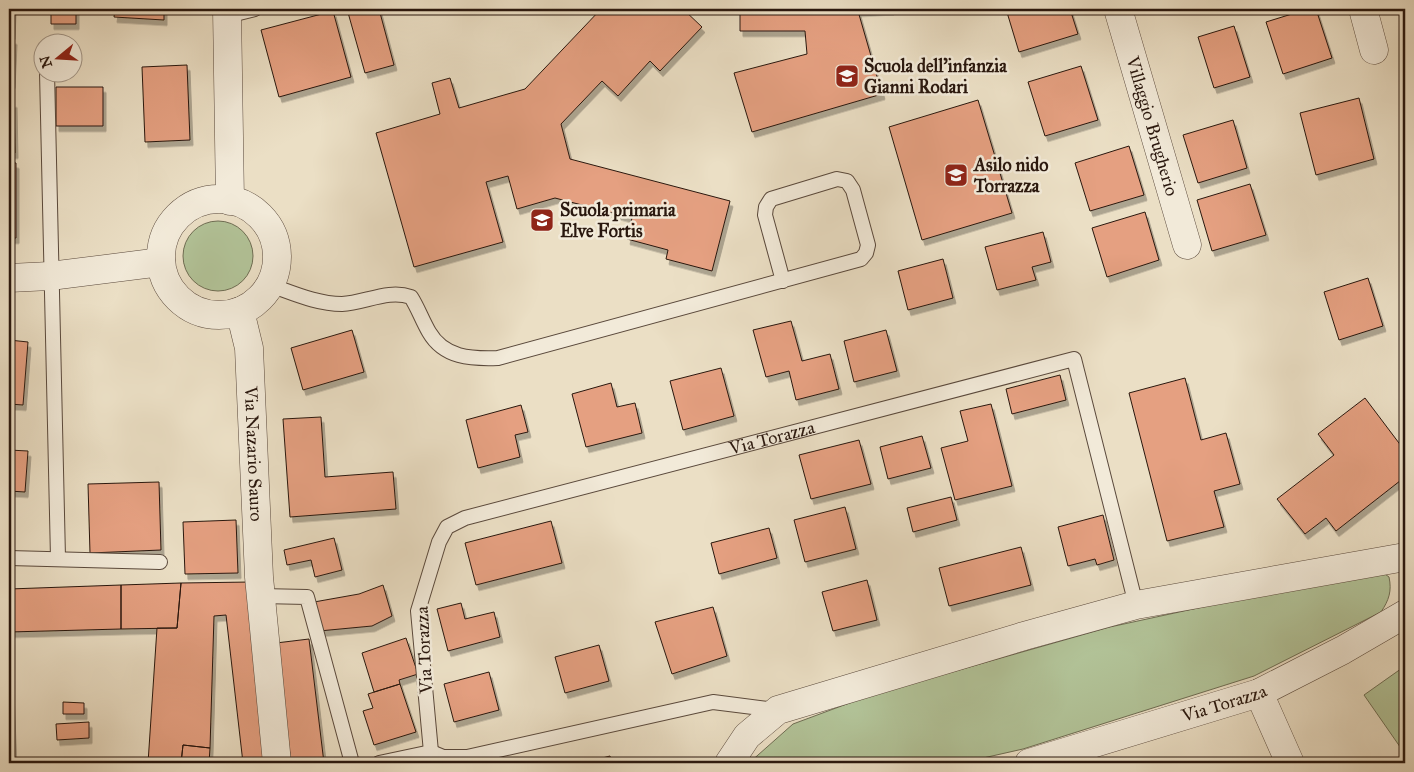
<svg xmlns="http://www.w3.org/2000/svg" width="1414" height="772" viewBox="0 0 1414 772" font-family="'IM FELL Great Primer',serif">
	<defs>
		<filter id="shadow"><feDropShadow dx="3" dy="5.5" stdDeviation="0" flood-color="#0004"/></filter>
	</defs>
	<rect width="100%" height="100%" fill="#ebdfc5"/>
	<filter id="stains"><feTurbulence type="fractalNoise" baseFrequency=".004" numOctaves="4"/><feColorMatrix values="0 0 0 0 .2 0 0 0 0 .09 0 0 0 0 .02 0 0 0 .5 -.17"/></filter>
	<radialGradient id="worn" r=".72"><stop offset=".6" stop-color="#630" stop-opacity="0"/><stop offset="1" stop-color="#630" stop-opacity=".3"/></radialGradient>
	<path fill="#b2c398" stroke="#6e6d53" d="M183 256a35 35 0 1 1 70 0a35 35 0 1 1-70 0Z
		M1378,569L1389,577C1392,591 1389,600 1381,612L1254,676L1023,749L961,763H749L793,724L871,695L1110,627Z
		M1405,666V754L1364,695Z"/>
	<path fill="#e5a081" stroke="#29170e" filter="url(#shadow)" d="M9,9H13L12,34H9Z
		M51,9H76V24H51Z
		M115,9H164V20L114,17Z
		M347,9H379L394,65L365,73Z
		M601,9H683L702,27L660,71L650,61L618,96L602,81L561,124L570,159L730,201L712,271L666,259L668,250L627,239L632,218L555,198L517,209L508,176L486,182L503,242L414,267L376,133L440,114L432,83L450,78L459,108L525,89Z
		M740,9H891L858,11L882,94L752,132L734,73L807,54L805,31H740Z
		M1006,9H1070L1078,34L1019,52Z
		M1308,9H1316L1332,58L1283,74L1266,22Z
		M333,11L351,77L279,97L261,30Z
		M1234,26L1250,77L1214,88L1198,37Z
		M9,39H14L12,83L9,82Z
		M187,65L190,140L145,142L142,67Z
		M1081,66L1098,120L1045,136L1028,82Z
		M56,87H103V126H56Z
		M1359,98L1374,159L1316,175L1300,113Z
		M978,100L1012,213L922,240L889,127Z
		M14,102L15,153H9V103Z
		M1233,120L1247,168L1198,183L1183,135Z
		M1129,146L1144,195L1090,211L1075,163Z
		M9,162L16,163V238H9Z
		M1250,184L1266,235L1212,251L1197,200Z
		M1145,212L1159,260L1107,277L1092,228Z
		M1043,232L1051,262L1032,267L1036,280L997,290L985,247Z
		M943,259L953,298L908,310L898,271Z
		M1368,278L1383,326L1339,340L1324,292Z
		M791,321L802,361L830,354L839,389L796,400L789,371L766,377L753,330Z
		M352,330L364,372L303,390L291,348Z
		M886,330L897,371L854,382L844,341Z
		M9,340L28,342L23,405L9,404Z
		M721,368L734,416L683,430L670,381Z
		M1060,375L1066,400L1012,414L1006,389Z
		M1185,378L1201,440L1226,433L1240,484L1214,491L1224,527L1167,541L1129,393Z
		M611,383L617,407L635,403L642,433L586,447L572,394Z
		M1365,398L1405,451V477L1336,531L1326,518L1305,534L1277,499L1334,455L1318,434Z
		M991,404L1012,486L955,500L941,448L968,441L960,411Z
		M521,405L528,432L515,435L520,457L478,468L466,420Z
		M321,417L325,477L393,472L396,509L290,517L283,419Z
		M922,436L931,468L888,479L880,447Z
		M859,440L871,484L811,499L799,455Z
		M9,450L28,451L25,492L9,491Z
		M159,482L161,550L90,553L88,484Z
		M951,497L957,520L913,532L907,508Z
		M845,507L856,549L805,562L794,520Z
		M1103,515L1114,560L1097,565L1095,559L1068,566L1058,527Z
		M236,520L238,573L185,574L183,522Z
		M551,521L562,563L476,585L465,543Z
		M769,528L777,558L719,574L711,543Z
		M334,538L342,570L315,577L311,560L287,565L284,550Z
		M1021,547L1031,585L949,606L939,568Z
		M867,580L877,620L833,631L822,592Z
		M251,582L270,763H243L226,615L214,616L210,748L183,745L181,763H148L157,628H177L181,583Z
		M181,583L177,628L121,629V585Z
		M121,585V629L9,632V589Z
		M383,585L392,616L372,626L319,631L314,602L359,594Z
		M461,603L465,619L494,612L500,637L448,651L437,609Z
		M713,607L727,656L672,674L655,622Z
		M9,638L14,762H9Z
		M406,638L418,674L399,680L400,684L374,692L362,653Z
		M309,639L324,763H291L276,643Z
		M599,645L609,681L565,693L555,657Z
		M489,672L499,710L454,722L444,684Z
		M400,684L416,732L374,745L363,711L373,708L368,694Z
		M63,702L84,703V714H63Z
		M89,722V738L57,740L56,724Z
		M183,745L210,748L209,763H181Z
		M610,756L612,763H583Z
		M93,760V763H56V762Z"/>
	<g fill="none" stroke-linecap="round" stroke-linejoin="round">
		<g stroke="#5a493c" stroke-width="16">
			<g id="lane">
				<path d="M227,16L255,9"/>
				<path d="M47,72L58,558"/>
				<path d="M270,285C293,293 317,304 342,304C365,303 388,289 411,297C418,308 422,320 429,332C444,358 471,359 498,358L861,259L866,253L868,245L853,190L847,181L837,179L771,199L766,207L765,215L783,281"/>
				<path d="M9,558L160,562"/>
				<path d="M261,596L307,597L352,763"/>
				<path id="s1" d="M431,752L418,611L439,542L447,527L465,518L1074,359L1136,605"/>
				<path d="M379,763L431,752L443,757H467L713,702L776,710"/>
			</g>
		</g>
		<g stroke="#5a493c" stroke-width="29">
			<g id="street">
				<path d="M227,9L230,201"/>
				<path id="s2" d="M1118,9L1187,245"/>
				<path d="M1363,9L1374,50"/>
				<circle cx="219" cy="257" r="58"/>
				<path d="M9,278L50,276L161,262"/>
				<path id="s3" d="M240,311L249,348L259,577L277,763"/>
				<path d="M1259,693L1290,763"/>
				<path d="M729,763L747,736L778,710L1024,636L1136,605L1405,557"/>
				<path id="s4" d="M1029,763L1259,693L1343,650L1405,614"/>
			</g>
		</g>
		<use href="#lane" stroke="#f2ead9" stroke-width="14"/>
		<use href="#street" stroke="#f2ead9" stroke-width="28"/>
	</g>
	<defs>
		<g id="school-square" transform="scale(1.25)"><rect x="-9" y="-9" width="18" height="18" rx="4" fill="#8f2418" stroke="#f2ead9"/><path d="M0-5L7-2L0 1L-7-2ZM-4 1L0 2.5L4 1V4Q0 6-4 4Z" fill="#fff"/></g>
	</defs>
	<g fill-rule="evenodd">
		<use href="#school-square" x="847" y="76"/>
		<use href="#school-square" x="956" y="175"/>
		<use href="#school-square" x="542" y="220"/>
	</g>
	<g text-anchor="middle" dominant-baseline="central" stroke-width="5" stroke-linejoin="round" paint-order="stroke">
		<g font-size="18" font-weight="bold" fill="#29170e" stroke="#f2ead9" text-anchor="start">
			<text x="864" y="66">Scuola dell'infanzia<tspan x="864" dy="21">Gianni Rodari</tspan></text>
			<text x="974" y="165">Asilo nido<tspan x="974" dy="21">Torrazza</tspan></text>
			<text x="560" y="210">Scuola primaria<tspan x="560" dy="21">Elve Fortis</tspan></text>
		</g>
		<g font-size="18" fill="#29170e" stroke="#f2ead9">
			<text stroke="none"><textPath href="#s2" startOffset="122">Villaggio Brugherio</textPath></text>
			<text stroke="none"><textPath href="#s1" startOffset="568">Via Torazza</textPath></text>
			<text stroke="none"><textPath href="#s3" startOffset="144">Via Nazario Sauro</textPath></text>
			<text transform="translate(424 650) rotate(-93)">Via Torazza</text>
			<text stroke="none"><textPath href="#s4" startOffset="204">Via Torazza</textPath></text>
		</g>
	</g>
	<rect width="1414" height="772" fill="none" stroke="#ebdfc5" stroke-width="30"/>
	<rect x="10" y="10" width="1394" height="752" fill="none" stroke="#29170e" stroke-width="2.5"/>
	<rect x="15" y="15" width="1384" height="742" fill="none" stroke="#29170e"/>
	<g transform="translate(58 58) rotate(252)"><circle r="24" fill="#f2ead9" stroke="#a29688"/>
	<path d="M0-4L9 19L0 12L-9 19Z" fill="#8f2418"/>
	<text y="-8" font-size="14" font-weight="bold" text-anchor="middle" fill="#29170e">N</text>
	</g>
	<rect width="100%" height="100%" filter="url(#stains)"/>
	<rect width="100%" height="100%" fill="url(#worn)"/>
</svg>
